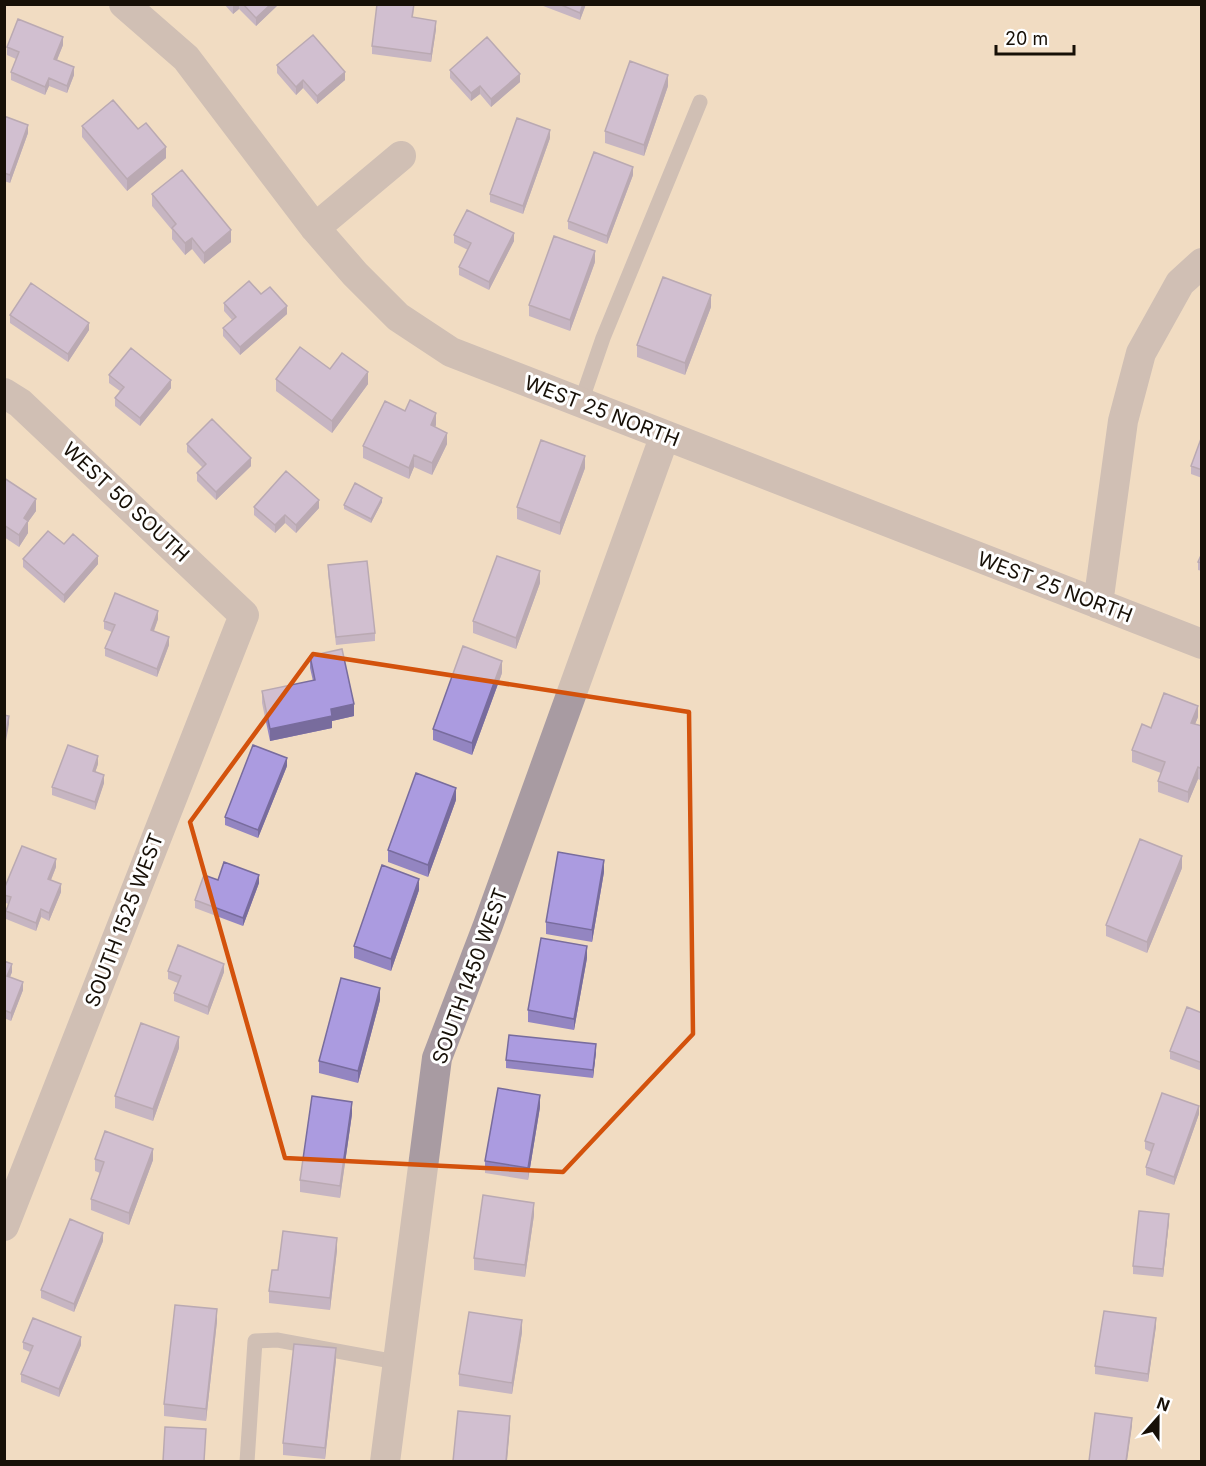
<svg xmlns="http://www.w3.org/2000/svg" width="1206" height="1466" viewBox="0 0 1206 1466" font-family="Inter,sans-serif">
	<rect width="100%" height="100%" fill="#f1dcc2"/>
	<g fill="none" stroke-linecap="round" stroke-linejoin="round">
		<path stroke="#a89ba2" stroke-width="15" d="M581,402L603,338L700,102
			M247,1462L255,1341L278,1340L397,1362"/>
		<path stroke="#a89ba2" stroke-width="30" d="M124,4L186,58L315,228L355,274L398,317L451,352L1202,644
			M315,228L401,156
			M4,393L20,403L244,615L4,1226
			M1098,604L1123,421L1141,353L1180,283L1202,263
			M385,1462L437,1058L488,925L665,435"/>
	</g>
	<path fill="#9385c1" d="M224,4H279L256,26L239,9L233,14Z
		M414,4L413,17L436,29L431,62L372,54V46Z
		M538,4H586L580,20Z
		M63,45L57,60L74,75L67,93L49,86L45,95L11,80V72L16,59L7,55V47Z
		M277,65L345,80L317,104L303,88L296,95L277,73Z
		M450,70L520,82L491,107L480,94L471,101L450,78Z
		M668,86L644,156L605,143V131Z
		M4,116L28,133L10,183L4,181Z
		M82,126L166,158L127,191L82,137Z
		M550,138L523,214L490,202V194Z
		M633,175L607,244L568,229V221Z
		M152,194L231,242L204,264L192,249L185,255L172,239V230L152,206Z
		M454,235L514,241L489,290L459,275V267L468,250L454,243Z
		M595,262L570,331L529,316V305Z
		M261,294L287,314L240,355L223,336V328L232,320L224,311V303Z
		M711,307L685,375L637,357V345Z
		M10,315L89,330L68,362L10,323Z
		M109,375L171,388L140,426L115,406V398L120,391L109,383Z
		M276,379L368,384L332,433L276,391Z
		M436,425L435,427L447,444L432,475L414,467L409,479L363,458V446Z
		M1202,436V478L1191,474V466Z
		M187,444L251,466L216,500L197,481V473L203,468L187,452Z
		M585,468L560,535L517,519V507Z
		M4,478L36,511L28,522V533L19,547L4,537Z
		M382,502L371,523L344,509V505Z
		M254,507L319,508L296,533L285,523L275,533L254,515Z
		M1202,553V571L1198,570V562Z
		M23,559L98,564L64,603L23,567Z
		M328,565L375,633V641L336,645L328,573Z
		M540,583L516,649L473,633V621Z
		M158,619L154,631L169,645L157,677L105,656V648L112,632L104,629V621Z
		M310,656L354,716L332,721V728L270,741L262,703V691L313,681L310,668Z
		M502,673L472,755L433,740V729Z
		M1198,717L1195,724L1202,726V781L1198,779L1188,803L1158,792V781L1161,773L1132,762V750L1151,728Z
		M98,764L95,772L104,783L95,810L52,795V787Z
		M287,766L258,838L225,825V817Z
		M456,800L428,877L388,862V850Z
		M56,867L51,880L61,892L49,921L41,917L36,931L6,919V911L8,904L4,902V889Z
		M1182,868L1147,953L1106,936V925Z
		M604,872L592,942L546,934V922Z
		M218,880L259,883L243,926L195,908V900Z
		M419,890L391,971L354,958V946Z
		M587,958L574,1030L528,1022V1010Z
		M4,961L12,972L10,977L23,990L11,1021L4,1018Z
		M168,971L224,972L208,1015L174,1001V993L178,983L168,979Z
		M380,1000L358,1083L319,1073V1061Z
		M1202,1013V1071L1170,1059V1051Z
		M179,1048L153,1121L115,1108V1096Z
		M596,1052L593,1078L506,1068V1060Z
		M540,1107L528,1180L485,1173V1161Z
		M352,1114L340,1198L300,1192V1180Z
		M1199,1114L1174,1185L1146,1175V1167L1151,1152L1145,1149V1141Z
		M95,1159L153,1160L129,1225L91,1210V1199L100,1173L95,1171Z
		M534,1215L525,1277L474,1270V1258Z
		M1169,1222L1163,1277L1133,1274V1266Z
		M103,1241L74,1312L41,1298V1290Z
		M337,1250L330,1310L269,1303V1291L278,1270Z
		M217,1321L206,1421L164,1416V1404Z
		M1156,1326L1148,1382L1095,1374V1366Z
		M522,1332L512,1394L459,1386V1374Z
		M23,1342L81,1345L59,1397L21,1382V1374L30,1352L23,1349Z
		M336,1360L325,1459L283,1455V1443Z"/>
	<path fill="#786c9d" d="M235,4H239V9L233,14V6Z
		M271,4H279L256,26V18Z
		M583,4H586L580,20V13Z
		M436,21V29L431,62V54Z
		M63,37V45L54,67V59Z
		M74,67V75L67,93V86Z
		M345,72V80L317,104V96Z
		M520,74V82L491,107V99Z
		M668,75V86L644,156V145Z
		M49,78V86L45,95V87Z
		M303,80V88L296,95V87Z
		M480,86V94L471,101V93Z
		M28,125V133L10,183V175Z
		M550,130V138L523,214V206Z
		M166,147V158L127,191V179Z
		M633,167V175L607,244V236Z
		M231,230V242L204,264V253Z
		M514,233V241L489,290V282Z
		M192,238V249L185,255V243Z
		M595,251V262L570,331V320Z
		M711,295V307L685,375V363Z
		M287,306V314L240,355V347Z
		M89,323V330L68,362V354Z
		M368,372V384L332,433V421Z
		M171,380V388L140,426V418Z
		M436,413V425L431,437V425Z
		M447,433V444L432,475V463Z
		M414,455V467L409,479V468Z
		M585,456V468L560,535V523Z
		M251,458V466L216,500V492Z
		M382,498V502L371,523V519Z
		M36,499V511L28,522V533L19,547V535L24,518Z
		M319,500V508L296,533V525Z
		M285,515V523L275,533V525Z
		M98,556V564L64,603V595Z
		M540,571V583L516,649V638Z
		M158,611V619L151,638V630Z
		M169,637V645L157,677V669Z
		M502,661V673L472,755V743Z
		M354,704V716L332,721V728L270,741V729L331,709Z
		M1198,706V717L1191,734V723Z
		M9,716V724L4,752V744Z
		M98,756V764L93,779V771Z
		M287,758V766L258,838V830Z
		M1198,767V779L1188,803V792Z
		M104,775V783L95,810V802Z
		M456,788V800L428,877V865Z
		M1182,856V868L1147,953V942Z
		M56,859V867L48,887V879Z
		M604,860V872L592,942V930Z
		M259,875V883L243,926V918Z
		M419,879V890L391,971V959Z
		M61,884V892L49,921V913Z
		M41,909V917L36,931V923Z
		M587,946V958L574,1030V1019Z
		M12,964V972L7,984V976Z
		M224,964V972L208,1015V1007Z
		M23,982V990L11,1021V1013Z
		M380,988V1000L358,1083V1071Z
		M179,1037V1048L153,1121V1109Z
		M596,1044V1052L593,1078V1070Z
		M540,1095V1107L528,1180V1168Z
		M352,1102V1114L340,1198V1186Z
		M1199,1106V1114L1174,1185V1177Z
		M153,1149V1160L129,1225V1213Z
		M534,1203V1215L525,1277V1265Z
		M1169,1214V1222L1163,1277V1269Z
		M103,1233V1241L74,1312V1304Z
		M337,1238V1250L330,1310V1298Z
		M217,1309V1321L206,1421V1409Z
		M1156,1318V1326L1148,1382V1374Z
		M522,1320V1332L512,1394V1383Z
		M81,1337V1345L59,1397V1389Z
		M336,1348V1360L325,1459V1448Z
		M510,1416V1427L507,1461H506Z
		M1132,1418V1426L1127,1461H1126Z"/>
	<path fill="#ab9be0" stroke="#786c9d" stroke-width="1.5" d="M243,4H271L256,18Z
		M377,4H414L412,17L436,21L431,54L372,46Z
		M559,4H583L580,13Z
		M18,19L63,37L54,59L74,67L67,86L49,78L45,87L11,72L19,52L7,47Z
		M313,35L345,72L317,96L303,80L296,87L277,65Z
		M487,37L520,74L491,99L480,86L471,93L450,70Z
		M630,61L668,75L644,145L605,131Z
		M113,100L138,129L146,123L166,147L127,179L82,126Z
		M4,116L28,125L10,175L4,173Z
		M517,118L550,130L523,206L490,194Z
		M594,152L633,167L607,236L568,221Z
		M182,170L231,230L204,253L192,238L185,243L172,228L176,224L152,194Z
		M467,210L514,233L489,282L459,267L471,243L454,235Z
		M554,236L595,251L570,320L529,305Z
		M663,277L711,295L685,363L637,345Z
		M249,281L261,294L270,287L287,306L240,347L223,328L236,317L224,303Z
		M31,283L89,323L68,354L10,315Z
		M300,347L330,369L342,353L368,372L332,421L276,379Z
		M131,348L171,380L140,418L115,398L124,387L109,375Z
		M410,400L436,413L431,425L447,433L432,463L414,455L409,468L363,446L385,401L405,411Z
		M212,419L251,458L216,492L197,473L206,464L187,444Z
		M1202,436V470L1191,466Z
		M541,440L585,456L560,523L517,507Z
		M286,471L319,500L296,525L285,515L275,525L254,507Z
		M4,478L36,499L24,518L28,521L19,535L4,525Z
		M355,483L382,498L371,519L344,505Z
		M48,531L64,544L73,534L98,556L64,595L23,559Z
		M1202,553V563L1198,562Z
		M497,556L540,571L516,638L473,621Z
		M367,561L375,633L336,637L328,565Z
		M115,593L158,611L151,630L169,637L157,669L105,648L115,625L104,621Z
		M463,646L502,661L472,743L433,729Z
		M342,649L354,704L331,709L332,716L270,729L262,691L315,680L310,656Z
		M1164,693L1198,706L1191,723L1202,726V769L1198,767L1188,792L1158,781L1165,762L1132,750L1142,724L1151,728Z
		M4,715L9,716L4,744Z
		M68,745L98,756L93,771L104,775L95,802L52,787Z
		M253,745L287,758L258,830L225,817Z
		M416,773L456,788L428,865L388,850Z
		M1140,839L1182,856L1147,942L1106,925Z
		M22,846L56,859L48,879L61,884L49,913L41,909L36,923L6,911L11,897L4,895V889Z
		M558,852L604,860L592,930L546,922Z
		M224,862L259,875L243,918L195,900L204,875L218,880Z
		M382,865L419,879L391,959L354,946Z
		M541,938L587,946L574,1019L528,1010Z
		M178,945L224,964L208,1007L174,993L181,976L168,971Z
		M4,961L12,964L7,976L23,982L11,1013L4,1010Z
		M341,978L380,988L358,1071L319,1061Z
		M1187,1007L1202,1013V1063L1170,1051Z
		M141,1023L179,1037L153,1109L115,1096Z
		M509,1035L596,1044L593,1070L506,1060Z
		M498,1088L540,1095L528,1168L485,1161Z
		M1162,1093L1199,1106L1174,1177L1146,1167L1154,1144L1145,1141Z
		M312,1096L352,1102L340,1186L300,1180Z
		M105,1131L153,1149L129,1213L91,1199L104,1162L95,1159Z
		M483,1195L534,1203L525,1265L474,1258Z
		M1139,1211L1169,1214L1163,1269L1133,1266Z
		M70,1219L103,1233L74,1304L41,1290Z
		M283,1231L337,1238L330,1298L269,1291L272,1270H278Z
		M175,1305L217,1309L206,1409L164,1404Z
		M1104,1311L1156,1318L1148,1374L1095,1366Z
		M469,1312L522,1320L512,1383L459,1374Z
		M33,1318L81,1337L59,1389L21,1374L33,1346L23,1342Z
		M294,1344L336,1348L325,1448L283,1443Z
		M458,1411L510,1416L506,1461H453Z
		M1095,1413L1132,1418L1126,1461H1089Z
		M165,1427L206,1429L204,1461H163Z"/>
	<path d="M0 0H1206V1466H0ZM313,654L689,712L693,1034L563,1172L285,1158L190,822Z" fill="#f1dcc2" fill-opacity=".55" fill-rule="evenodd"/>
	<path fill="none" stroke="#d3520c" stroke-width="4.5" stroke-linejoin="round" d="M313,654L689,712L693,1034L563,1172L285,1158L190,822Z"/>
	<g text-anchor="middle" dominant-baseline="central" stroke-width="6" stroke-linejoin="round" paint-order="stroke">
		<g font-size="20" fill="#171007" stroke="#fff">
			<text transform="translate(602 411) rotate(21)">WEST 25 NORTH</text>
			<text transform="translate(126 502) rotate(43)">WEST 50 SOUTH</text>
			<text transform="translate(1055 587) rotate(21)">WEST 25 NORTH</text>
			<text transform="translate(124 920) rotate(-69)">SOUTH 1525 WEST</text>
			<text transform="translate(470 976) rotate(-70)">SOUTH 1450 WEST</text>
		</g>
	</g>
	<rect width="1206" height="1466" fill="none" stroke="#171007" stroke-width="12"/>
	<g transform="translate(1158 1418) rotate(21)" stroke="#ffffff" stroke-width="4.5" paint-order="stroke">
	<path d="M0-4.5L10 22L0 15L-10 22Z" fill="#171007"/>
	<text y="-9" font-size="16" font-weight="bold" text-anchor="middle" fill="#171007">N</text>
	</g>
	<path d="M996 45v9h78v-9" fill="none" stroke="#171007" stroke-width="3"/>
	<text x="1005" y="45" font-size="18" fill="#171007" stroke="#ffffff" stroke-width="4.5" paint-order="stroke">20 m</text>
</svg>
